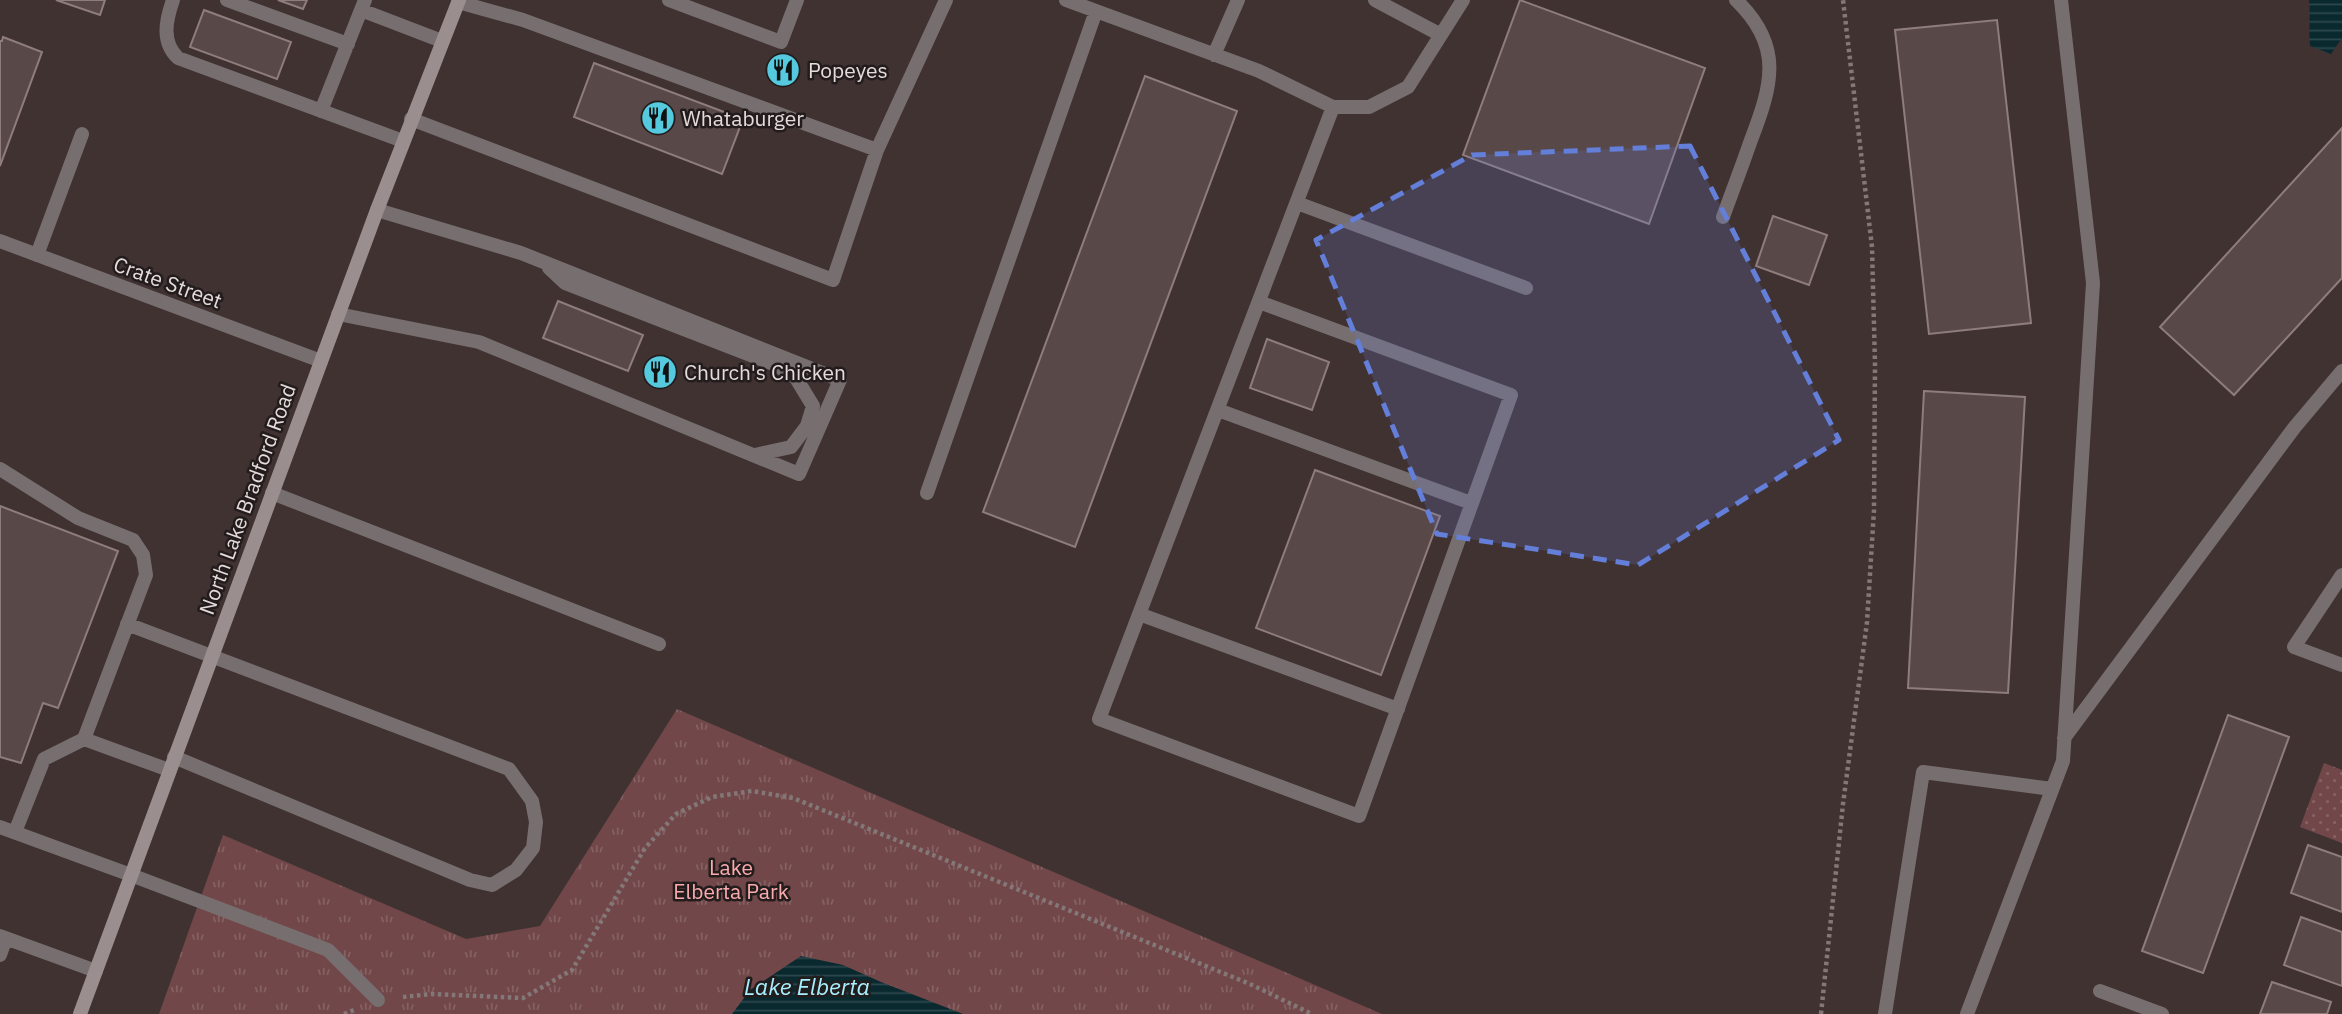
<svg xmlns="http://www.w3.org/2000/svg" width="2342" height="1014" viewBox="0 0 2342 1014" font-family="'IBM Plex Sans',sans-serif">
	<defs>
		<pattern id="park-tufts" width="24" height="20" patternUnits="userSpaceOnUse" patternTransform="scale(1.75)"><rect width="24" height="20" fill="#714749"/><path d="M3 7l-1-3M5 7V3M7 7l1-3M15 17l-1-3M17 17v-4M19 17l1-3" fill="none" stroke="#856163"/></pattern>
		<pattern id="garden-dots" width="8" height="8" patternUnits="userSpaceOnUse" patternTransform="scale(1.75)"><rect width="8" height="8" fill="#714749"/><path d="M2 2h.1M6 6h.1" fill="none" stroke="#856163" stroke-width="1.8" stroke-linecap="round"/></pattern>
		<pattern id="water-rules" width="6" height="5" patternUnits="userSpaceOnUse" patternTransform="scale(1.75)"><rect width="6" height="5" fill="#09292f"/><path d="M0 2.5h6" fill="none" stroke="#2d474d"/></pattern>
	</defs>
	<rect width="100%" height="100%" fill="#413232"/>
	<path fill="url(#park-tufts)" d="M677,709L1382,1014H159L223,835L466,939L540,926Z"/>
	<path fill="url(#garden-dots)" d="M2324,763L2342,770V843L2300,827Z"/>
	<path fill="url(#water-rules)" d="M2309,0H2342V38L2331,54L2310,46C2308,30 2311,16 2309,0Z
		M801,956L843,965L881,982L963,1014H732L750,990Z"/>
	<path fill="#584848" stroke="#8f7d7d" stroke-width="2" d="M56,0H105L100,15Z
		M278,0H307L303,9Z
		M1520,0L1705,68L1649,224L1463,155Z
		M204,10L291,42L277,79L190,47Z
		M1997,20L2031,323L1929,334L1895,30Z
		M3,37L42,52L0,166V41H2Z
		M594,63L743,119L722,174L574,117Z
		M1145,76L1237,111L1075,547L983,512Z
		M2342,128V278L2234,395L2160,327Z
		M1773,216L1827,235L1809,285L1756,266Z
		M558,301L643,335L628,371L543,338Z
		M1267,339L1329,362L1312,410L1250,388Z
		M1924,391L2025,397L2008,693L1908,688Z
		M1315,470L1440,516L1381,675L1256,628Z
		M0,506L118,551L58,708L43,703L21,763L0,757Z
		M2228,715L2289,737L2203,973L2142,951Z
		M2308,845L2342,857V912L2291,893Z
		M2301,917L2342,932V986L2284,965Z
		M2272,982L2331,1002L2327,1014H2260Z"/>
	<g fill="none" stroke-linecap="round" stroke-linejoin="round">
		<path stroke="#847777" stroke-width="4.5" stroke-dasharray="3.5 3.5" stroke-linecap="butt" d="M403,997L431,994L523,998L572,970L645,848L676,814L712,797L752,791L793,798L1250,984L1312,1014
			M344,1014L354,1010
			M1821,1014L1843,804L1867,622L1874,510L1875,364L1872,247L1843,0"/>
		<path stroke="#776f6f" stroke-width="14" d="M173,0C166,20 161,42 178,58L403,141
			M227,0L348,44
			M669,0L781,42L797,0
			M1066,0L1259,71L1333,107H1369L1408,87L1463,0
			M1375,0L1441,35
			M458,2L523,20L877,150
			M361,10L442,41
			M1214,55L1238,0
			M321,111L365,0
			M411,119L833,280L877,150L946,0
			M1297,203L1526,288
			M1723,217C1732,192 1742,166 1751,140C1772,85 1784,46 1736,0
			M37,255L82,134
			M549,268L565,283L776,365L796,378L813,406L807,426L791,447L755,455
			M1259,302L1511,395L1359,816L1099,719L1333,107
			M338,314L479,342L799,474L840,380L521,253L377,210
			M1218,410L1471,503
			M0,469L78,518L133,540L143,555L146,575L84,739L44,759L15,832
			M272,493L659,644
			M927,493L1096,11
			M2342,575L2294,647L2342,665
			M1139,614L1398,709
			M127,624L509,769L532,801L536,822L533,848L516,870L492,885L470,880L174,757
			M2064,738L2294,428L2342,371
			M84,739L169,770
			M131,875L328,950L378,1000
			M0,936L96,971
			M0,955L6,938
			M2100,991L2162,1014
			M1885,1014L1923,772L2052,789
			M1967,1014L2063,761L2093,283L2061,0"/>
		<path stroke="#776f6f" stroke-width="14" d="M0,241L321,361
			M0,827L131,875"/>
		<path stroke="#9b8e8e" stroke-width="14" d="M80,1014L377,210L459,0"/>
	</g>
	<path fill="#637fd9" fill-opacity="0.2" stroke="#637fd9" stroke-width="5" stroke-dasharray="14 9" stroke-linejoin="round" d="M1690,146L1839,440L1638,565L1437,534L1316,240L1472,155Z"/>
	<defs>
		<g id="restaurant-disc" transform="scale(1.75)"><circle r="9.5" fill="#55cadf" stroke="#231c1c"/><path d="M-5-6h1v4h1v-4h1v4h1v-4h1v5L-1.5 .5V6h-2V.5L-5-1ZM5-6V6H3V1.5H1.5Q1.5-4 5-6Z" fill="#111"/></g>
	</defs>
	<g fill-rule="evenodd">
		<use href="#restaurant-disc" x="783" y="70"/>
		<use href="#restaurant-disc" x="658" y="118"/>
		<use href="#restaurant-disc" x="660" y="372"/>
	</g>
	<g text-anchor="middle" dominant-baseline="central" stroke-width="5" stroke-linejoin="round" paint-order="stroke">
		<g font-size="21" fill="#e5dbdb" stroke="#231c1c" text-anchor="start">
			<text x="808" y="70">Popeyes</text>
			<text x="682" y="118">Whataburger</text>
			<text x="684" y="372">Church's Chicken</text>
		</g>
		<g font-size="21" fill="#e5dbdb" stroke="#231c1c">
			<text transform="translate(168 282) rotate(20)">Crate Street</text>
			<text transform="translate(247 499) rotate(-70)">North Lake Bradford Road</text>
		</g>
		<g font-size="21" fill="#faabad" stroke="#231c1c">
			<text x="731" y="867">Lake<tspan x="731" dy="24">Elberta Park</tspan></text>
		</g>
		<g font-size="23" font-style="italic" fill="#a7f0ff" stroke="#231c1c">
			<text x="807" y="986">Lake Elberta</text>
		</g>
	</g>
</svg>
